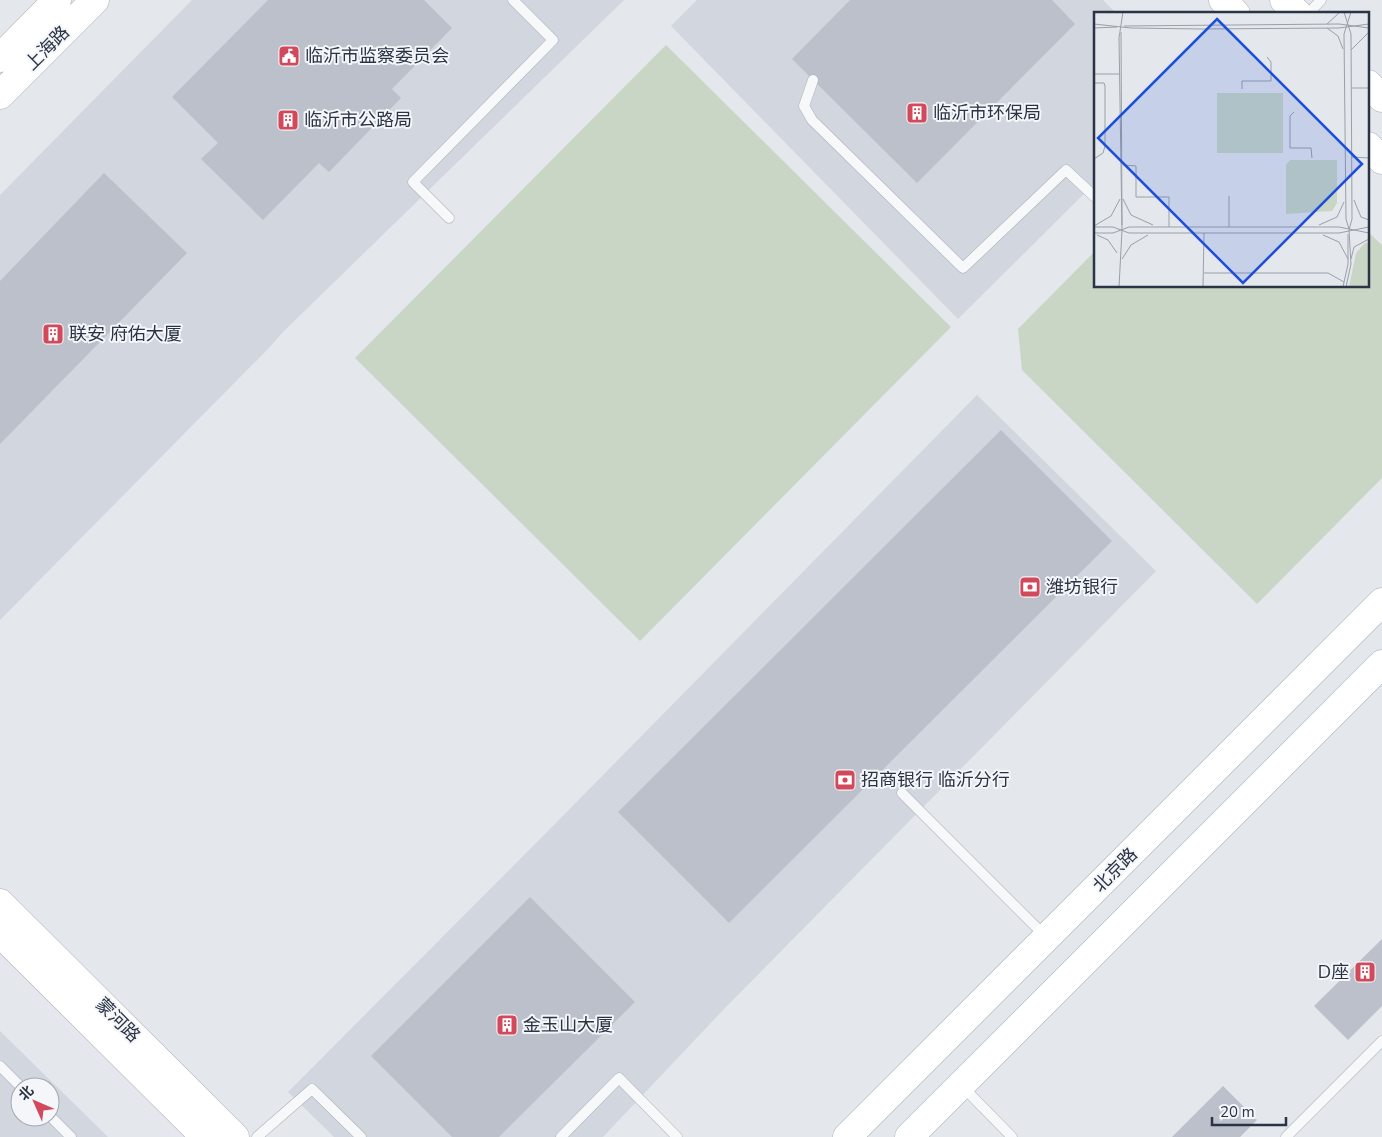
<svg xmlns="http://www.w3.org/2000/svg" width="1382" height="1137" viewBox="0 0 1382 1137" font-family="'Nunito Sans','Noto Sans SC',sans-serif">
	<rect width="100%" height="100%" fill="#e4e7ec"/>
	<path fill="#d2d6de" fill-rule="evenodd" d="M192,0H624L283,332L266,351L0,620V195Z
		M697,0H1103L1117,14H1096V182L958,319L671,26Z
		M977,395L1156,571L725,1008L603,1137H334L288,1092L547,832Z
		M0,1031L108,1137H0ZM20,1087H50V1117H20Z"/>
	<path fill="#c9d6c5" d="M666,45L951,327L640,641L355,358Z
		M1368,232L1382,245V478L1257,604L1022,370L1018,329L1096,250V286H1368Z"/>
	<path fill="#bbc0ca" d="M268,0H424L452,28L392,89L401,98L329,172L319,163L263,220L201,159L218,143L172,97Z
		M850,0H1052L1075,24L917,183L792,59Z
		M104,173L187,253L0,444V281Z
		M1001,430L1112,541L729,923L618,812Z
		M530,897L635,1002L499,1137H452L371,1056Z
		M1382,939V1006L1348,1040L1314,1006Z
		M1223,1086L1257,1120L1240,1137H1172Z"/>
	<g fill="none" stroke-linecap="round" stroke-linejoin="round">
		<g stroke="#a9aeb7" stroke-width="11">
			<path id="lane" d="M1308,14L1321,0
				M813,80L804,106L812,120L963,268L1066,170L1096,198
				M449,218L413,182L553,40L513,0
				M902,793L1046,937
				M0,1066L21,1087
				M961,1085L1012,1137
				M50,1116L71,1137
				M257,1137L312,1089L361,1137
				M561,1137L619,1078L677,1137
				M1286,1137L1382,1041"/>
		</g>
		<g stroke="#a9aeb7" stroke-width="29">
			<path id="secondary" d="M1223,0L1236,14
				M1284,0L1298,14
				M0,58L57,0
				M1368,84L1382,98
				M0,95L95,0
				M1368,146L1382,160
				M0,903L235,1137
				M0,933L205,1137"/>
		</g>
		<g stroke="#a3abb8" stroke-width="29">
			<path id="primary" d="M847,1137L1382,602
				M909,1137L1382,664"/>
		</g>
		<use href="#lane" stroke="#f7f8fa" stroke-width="10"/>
		<use href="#secondary" stroke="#fff" stroke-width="28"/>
		<use href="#primary" stroke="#fff" stroke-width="28"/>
	</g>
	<defs>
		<g id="civic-square" transform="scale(1.125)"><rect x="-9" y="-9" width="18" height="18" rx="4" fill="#d1495b" stroke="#f4f6f9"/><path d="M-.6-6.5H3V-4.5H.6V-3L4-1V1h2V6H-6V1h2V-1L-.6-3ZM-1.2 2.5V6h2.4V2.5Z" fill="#fff"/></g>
		<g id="building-square" transform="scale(1.125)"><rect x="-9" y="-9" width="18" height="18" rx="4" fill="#d1495b" stroke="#f4f6f9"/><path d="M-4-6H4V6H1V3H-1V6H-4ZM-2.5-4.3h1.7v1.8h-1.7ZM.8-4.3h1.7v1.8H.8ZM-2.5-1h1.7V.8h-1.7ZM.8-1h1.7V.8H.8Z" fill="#fff"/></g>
		<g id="bank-square" transform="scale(1.125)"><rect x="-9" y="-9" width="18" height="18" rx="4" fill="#d1495b" stroke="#f4f6f9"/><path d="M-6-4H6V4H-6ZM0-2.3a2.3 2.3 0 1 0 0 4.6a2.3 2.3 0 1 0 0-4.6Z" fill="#fff"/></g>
	</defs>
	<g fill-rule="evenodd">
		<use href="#civic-square" x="289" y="56"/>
		<use href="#building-square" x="917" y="113"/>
		<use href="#building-square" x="288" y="120"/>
		<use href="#building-square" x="53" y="334"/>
		<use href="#bank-square" x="1030" y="587"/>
		<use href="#bank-square" x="845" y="780"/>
		<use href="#building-square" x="1365" y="972"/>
		<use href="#building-square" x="507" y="1025"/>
	</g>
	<g text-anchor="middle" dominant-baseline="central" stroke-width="4" stroke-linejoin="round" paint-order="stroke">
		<g font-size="18" fill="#2b3445" stroke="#f4f6f9">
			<text transform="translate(47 48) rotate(-45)">上海路</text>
			<text transform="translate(1115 870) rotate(-45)">北京路</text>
			<text transform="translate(118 1020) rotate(45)">蒙河路</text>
		</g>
		<g font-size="18" fill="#2b3445" stroke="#f4f6f9" text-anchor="start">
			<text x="305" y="56">临沂市监察委员会</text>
			<text x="933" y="113">临沂市环保局</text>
			<text x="304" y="120">临沂市公路局</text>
			<text x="69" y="334">联安 府佑大厦</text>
			<text x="1046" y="587">潍坊银行</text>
			<text x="861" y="780">招商银行 临沂分行</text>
			<text x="1349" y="972" text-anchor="end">D座</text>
			<text x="523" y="1025">金玉山大厦</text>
		</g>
	</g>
	<g transform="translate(1094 12)">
		<rect width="275" height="275" fill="#e4e7ec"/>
		<path d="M123,81H189V141H123ZM196,148H243V191L238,199L192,202V153ZM271,231H275V275H255L262,241Z" fill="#c9d6c5"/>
		<path fill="none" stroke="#9a9fa9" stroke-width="1" d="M250,0L257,22L258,207L255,218M0,12L37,16L107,17L245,16L275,12M233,12L246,0M30,14L245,12L275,16M0,16L23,15M233,16L244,24L249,37M27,20L28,213M257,38L275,20M0,62H25M0,71H10L11,74V134L9,141L0,147M258,76H275M148,77V69H177V50L173,45M200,100L196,104V136H217L218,146M258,145L275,146M29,153L42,154V185H75V215M135,184V215M29,187L37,203L59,213M260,188L267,205L275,208M225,213L243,205L250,190M0,214L17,204L26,187M0,215H19L35,221H245L275,215M255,217L252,207L250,22L257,0M28,218L25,26L29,0M0,221H19L35,215H245L275,221M3,223L14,228L23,241M229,223L245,230L254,247M28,247L37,233L54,223M257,247L260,235L275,227M110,261H234L250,270M25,275L28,218M109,275L110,221M249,275L254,252V222M252,275L257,252L255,218"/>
		<path fill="#1d4ed8" fill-opacity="0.15" stroke="#1d4ed8" stroke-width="2.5" d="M123,7L268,152L149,271L4,126Z"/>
		<rect width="275" height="275" fill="none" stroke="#2b3445" stroke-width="2.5"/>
	</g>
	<g transform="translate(35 1102) rotate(315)"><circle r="24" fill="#f4f6f9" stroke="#a4a8b1"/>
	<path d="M0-4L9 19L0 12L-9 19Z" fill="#d1495b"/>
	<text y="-8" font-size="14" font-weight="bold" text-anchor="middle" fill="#2b3445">北</text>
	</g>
	<path d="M1212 1117v8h74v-8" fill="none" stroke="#2b3445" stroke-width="2.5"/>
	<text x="1220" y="1117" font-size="15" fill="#2b3445" stroke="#f4f6f9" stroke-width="4" paint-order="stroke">20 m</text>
</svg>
